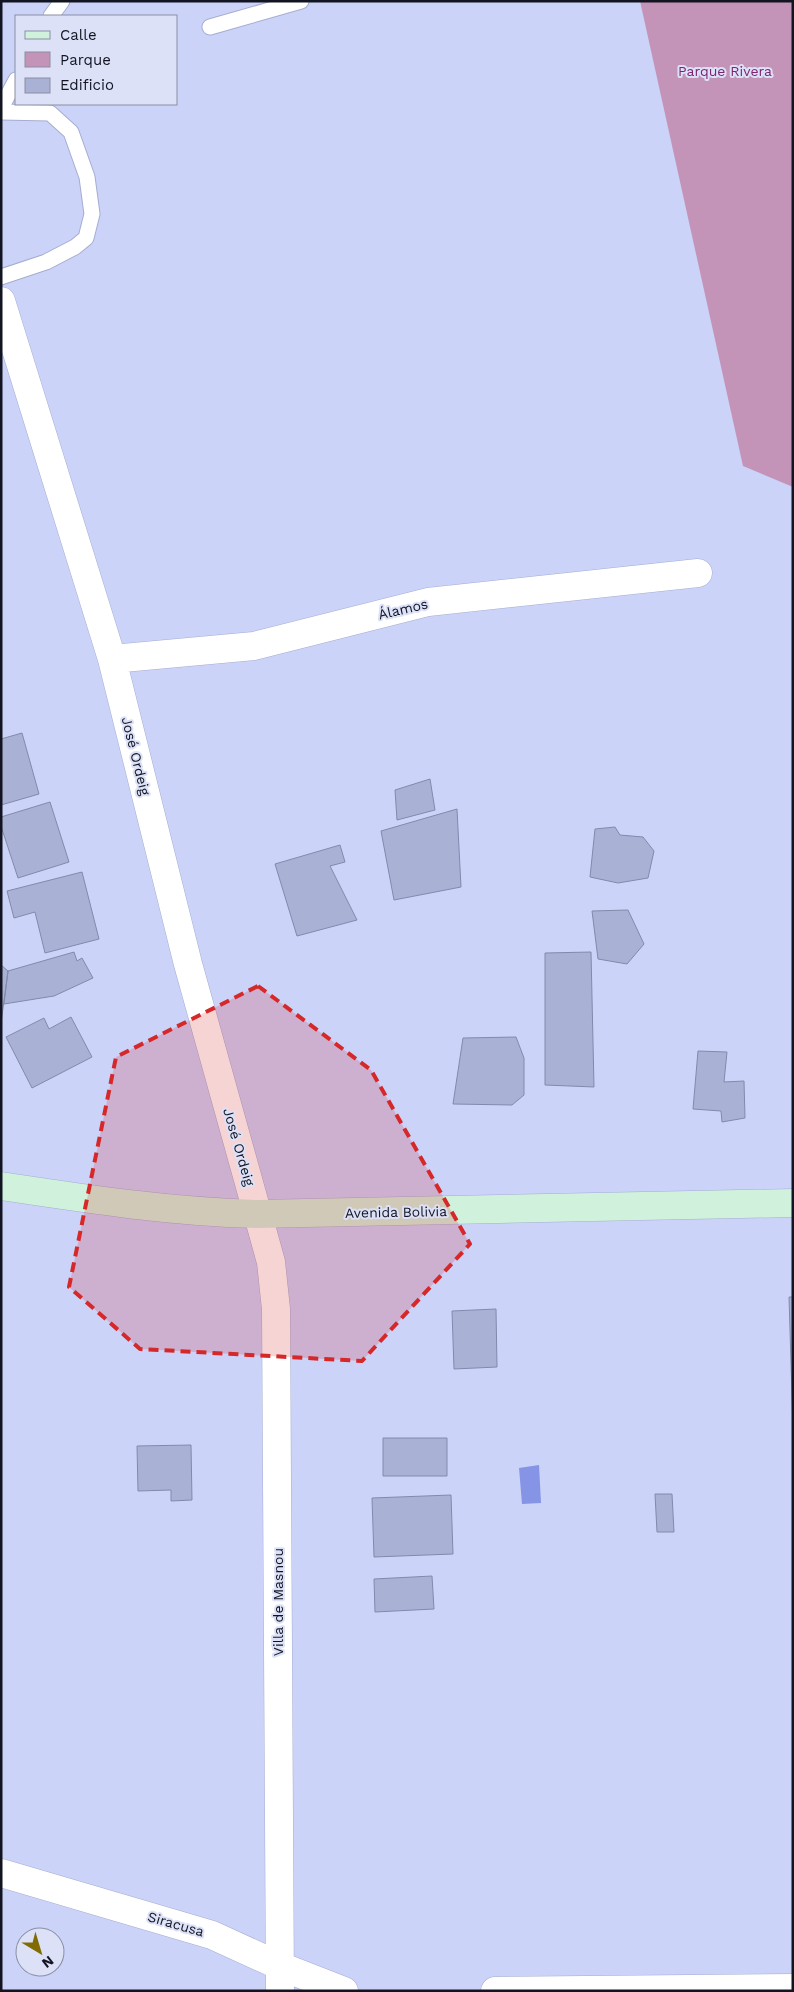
<svg xmlns="http://www.w3.org/2000/svg" width="794" height="1992" viewBox="0 0 794 1992" font-family="'Work Sans',sans-serif">
	<rect width="100%" height="100%" fill="#cbd3f9"/>
	<path fill="#c493b8" d="M640,1H793V487L743,466Z"/>
	<path fill="#8594e5" d="M539,1465L541,1503L522,1504L519,1468Z"/>
	<path fill="#a9b1d5" stroke="#828aac" d="M22,733L39,794L1,805V739Z
		M430,779L435,810L397,820L395,790Z
		M50,802L69,862L18,878L1,826V817Z
		M457,809L461,887L394,900L381,831Z
		M615,827L620,835L643,837L654,851L648,878L618,883L590,877L595,829Z
		M340,845L345,862L330,866L357,920L297,936L275,864Z
		M82,872L99,939L45,953L35,912L14,918L7,891Z
		M628,910L644,944L627,964L598,959L592,911Z
		M74,952L77,961L82,958L93,978L54,996L4,1004L8,971Z
		M591,952L594,1087L545,1085V953Z
		M1,965L8,971L1,1023Z
		M71,1017L92,1057L32,1088L6,1037L44,1018L49,1029Z
		M516,1037L524,1058V1095L512,1105L453,1104L463,1038Z
		M698,1051L727,1052L724,1082L744,1081L745,1118L722,1122L721,1111L693,1109Z
		M789,1297H793V1429Z
		M496,1309L497,1367L454,1369L452,1311Z
		M383,1438H447V1476H383Z
		M191,1445L192,1500L171,1501V1490L138,1491L137,1446Z
		M655,1494H672L674,1532H657Z
		M451,1495L453,1554L374,1557L372,1498Z
		M432,1576L434,1609L375,1612L374,1579Z"/>
	<g fill="none" stroke-linecap="round" stroke-linejoin="round">
		<g stroke="#a5add1" stroke-width="17">
			<path id="lane" d="M51,16L62,1
				M210,27L301,1
				M1,108L16,80
				M1,112L50,113L71,132L87,177L92,214L86,238L75,247L46,262L1,277"/>
		</g>
		<g stroke="#a5add1" stroke-width="29">
			<path id="street" d="M1,301L112,659L188,964L271,1262L276,1309L280,1991
				M112,659L254,646L428,602L698,573
				M1,1873L212,1935L280,1966L344,1991
				M495,1991L793,1988"/>
		</g>
		<g stroke="#a5add1" stroke-width="29">
			<path id="secondary" d="M1,1186C87,1199 171,1212 258,1214L793,1203"/>
		</g>
		<use href="#lane" stroke="#fff" stroke-width="15"/>
		<use href="#street" stroke="#fff" stroke-width="28"/>
		<use href="#secondary" stroke="#d0f2dd" stroke-width="28"/>
	</g>
	<path fill="#d62828" fill-opacity="0.2" stroke="#d62828" stroke-width="4" stroke-dasharray="10 6" stroke-linejoin="round" d="M258,986L371,1070L470,1244L362,1361L140,1349L69,1287L116,1057Z"/>
	<g text-anchor="middle" dominant-baseline="central" stroke-width="4" stroke-linejoin="round" paint-order="stroke">
		<g font-size="14" fill="#7d246f" stroke="#dce1f8">
			<text x="725" y="71">Parque Rivera</text>
		</g>
		<g font-size="14" fill="#121521" stroke="#dce1f8">
			<text transform="translate(403 609) rotate(-13)">Álamos</text>
			<text transform="translate(136 756) rotate(76)">José Ordeig</text>
			<text transform="translate(239 1147) rotate(74)">José Ordeig</text>
			<text transform="translate(396 1212) rotate(-1)">Avenida Bolivia</text>
			<text transform="translate(278 1602) rotate(-90)">Villa de Masnou</text>
			<text transform="translate(176 1924) rotate(16)">Siracusa</text>
		</g>
	</g>
	<rect width="794" height="1992" fill="none" stroke="#121521" stroke-width="5"/>
	<rect x="15" y="15" width="162" height="90" fill="#dce1f8" stroke="#8b8fa2"/>
	<rect x="25" y="31" width="25" height="8" fill="#d0f2dd" stroke="#8b8fa2"/>
	<text x="60" y="40" font-size="15" fill="#121521">Calle</text>
	<rect x="25" y="52" width="25" height="15" fill="#c493b8" stroke="#8b8fa2"/>
	<text x="60" y="65" font-size="15" fill="#121521">Parque</text>
	<rect x="25" y="78" width="25" height="15" fill="#a9b1d5" stroke="#8b8fa2"/>
	<text x="60" y="90" font-size="15" fill="#121521">Edificio</text>
	<g transform="translate(40 1952) rotate(142)"><circle r="24" fill="#dce1f8" stroke="#8b8fa2"/>
	<path d="M0-4L9 19L0 12L-9 19Z" fill="#816b05"/>
	<text y="-8" font-size="14" font-weight="bold" text-anchor="middle" fill="#121521">N</text>
	</g>
</svg>
